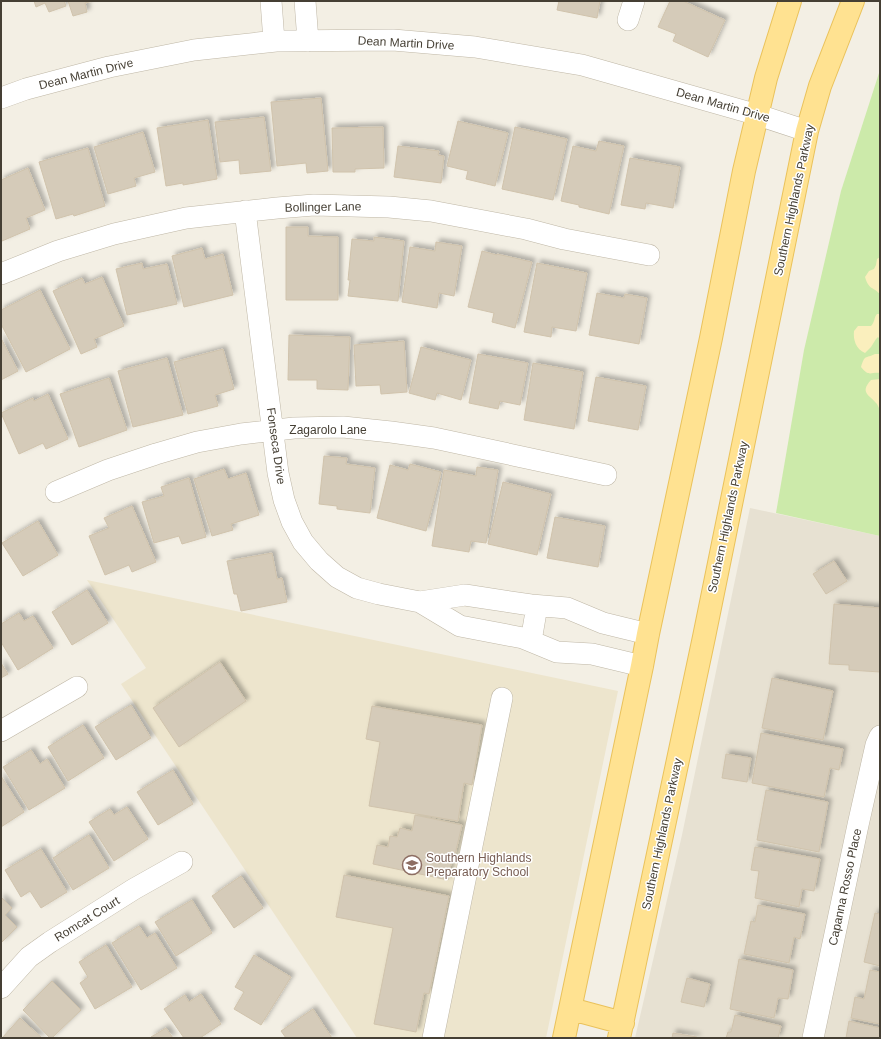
<svg xmlns="http://www.w3.org/2000/svg" width="881" height="1039" viewBox="0 0 881 1039" font-family="Arial,sans-serif">
	<defs>
		<filter id="shadow"><feDropShadow dx="3.5" dy="-3.5" stdDeviation="2" flood-color="#0004"/></filter>
	</defs>
	<rect width="100%" height="100%" fill="#f3efe4"/>
	<path fill="#e7e1d2" d="M750,508L880,536V1038H635L682,835Z"/>
	<path fill="#ede5cd" d="M87,580L618,691L546,1038H357L121,684L146,668Z"/>
	<path fill="#cceaaa" d="M880,70V536L776,513L804,350L841,191Z"/>
	<path fill="#faefbd" d="M880,257V294C872,286 869,290 865,277L869,271L874,269L876,265L877,259Z
		M877,314H880V339L878,337L876,339L871,347L865,353C856,349 853,340 854,331L858,326H871C875,322 874,317 877,314Z
		M875,354H880V373C870,372 869,377 861,367C865,354 865,359 875,354Z
		M880,379V410C879,408 878,406 877,404C870,395 859,393 871,380Z"/>
	<path fill="#d5cbb9" stroke="#d0c3ac" filter="url(#shadow)" d="M34,1H64L66,6L49,12L45,3L36,7Z
		M68,1H93L85,3L87,12L73,16Z
		M559,1H600L597,18L557,10Z
		M670,1H683L725,20L708,57L673,41L676,34L658,27Z
		M321,98L328,171L307,173L306,163L277,166L271,102Z
		M264,117L271,171L240,174L239,160L220,162L215,122Z
		M208,120L217,179L183,185V183L166,186L157,128Z
		M458,121L508,133L495,186L466,179L468,171L447,166Z
		M383,127L384,168L355,169V172H333L332,128Z
		M515,127L567,139L553,200L502,189Z
		M143,132L155,172L134,178L136,186L108,194L94,147Z
		M599,141L624,146L609,214L579,207V205L561,201L573,146L596,151Z
		M398,146L439,151L438,155L444,156L441,183L394,177Z
		M88,148L105,206L74,216L73,214L56,219L39,162Z
		M630,158L680,167L673,208L646,203L645,209L621,205Z
		M28,168L45,210L26,218L30,229L2,241L1,239V180Z
		M286,227H308V236L338,237V300H286Z
		M374,237L404,241L398,301L348,296L350,280H348L352,239L374,241Z
		M436,242L462,246L454,296L439,293L437,308L402,302L410,247L435,251Z
		M202,248L205,259L223,254L233,295L184,307L172,256Z
		M482,251L497,255V254L532,262L515,328L492,322L494,313L468,307Z
		M142,263L143,269L167,264L177,304L127,315L116,269Z
		M537,263L587,273L576,331L552,327L551,337L524,332Z
		M102,277L124,326L94,339L97,347L81,354L53,291L82,278L85,284Z
		M40,290L70,349L26,372L1,324V310Z
		M597,293L624,298L625,294L647,298L639,344L589,335Z
		M289,335L350,337L348,390L317,389V380H288Z
		M1,338L18,371L1,380Z
		M404,341L407,392L381,394L380,385L356,386L354,345Z
		M421,347L471,360L461,400L437,393L435,400L409,393Z
		M223,349L234,389L215,395L218,406L188,414L174,362Z
		M478,354L528,363L520,405L500,401L498,409L469,403Z
		M167,358L183,415L133,427L118,371Z
		M533,363L583,372L574,429L524,420Z
		M596,377L646,386L638,430L588,421Z
		M109,378L127,430L79,447L60,394Z
		M48,394L68,439L46,449L43,443L19,454L1,413L33,398L34,401Z
		M324,456L347,458L346,464L375,468L370,513L337,509V506L319,504Z
		M410,464L441,472L426,531L377,518L390,465L408,470Z
		M477,467L498,470L486,543L471,541L469,552L432,546L444,470L476,476Z
		M224,469L228,479L246,473L259,515L231,524L233,530L212,536L194,479Z
		M189,478L206,537L182,544L179,536L154,543L142,502L164,496L161,487Z
		M503,482L551,494L537,555L488,544Z
		M132,506L156,562L132,572L129,565L105,575L89,536L109,528L104,518Z
		M555,517L605,526L598,567L547,558Z
		M38,521L58,555L23,576L2,543Z
		M272,553L277,579L282,578L287,602L241,611L237,594H234L227,561Z
		M834,561L847,581L826,594L813,574Z
		M87,590L108,623L72,645L52,612Z
		M834,604L880,608V672L849,670V665L829,664Z
		M19,613L24,621L33,616L53,648L18,670L1,642V624Z
		M220,662L246,701L179,747L153,708Z
		M1,663L8,674L1,678Z
		M772,678L833,691L823,740L762,728Z
		M131,705L151,738L116,760L95,727Z
		M372,706L482,725L472,785L464,783L458,821L369,806L380,742L366,739Z
		M83,725L104,758L68,781L48,747Z
		M761,733L843,749L839,770L830,768L824,797L752,783Z
		M31,750L40,764L47,759L65,788L29,810L3,767Z
		M726,754L751,758L747,782L722,778Z
		M173,770L193,804L158,825L137,792Z
		M1,776L24,812L1,827Z
		M766,790L828,802L819,852L757,840Z
		M127,807L148,839L114,861L89,822L110,809L114,815Z
		M415,815L462,825L454,859L452,858L448,880L373,864L377,845L388,847L390,836L397,837L400,828L412,831Z
		M89,835L109,868L73,890L53,858Z
		M755,847L820,859L814,891L802,889L799,907L755,898L759,871L751,870Z
		M41,849L67,892L41,908L30,891L21,897L5,870Z
		M344,875L449,896L429,994L424,993L416,1032L374,1024L393,928L336,917Z
		M241,876L263,908L234,928L212,896Z
		M1,897L12,908L5,915L17,927L1,943Z
		M192,900L212,933L176,956L155,922Z
		M758,905L805,914L800,939L794,937L789,963L744,954L751,921L755,922Z
		M875,913L880,914V966L864,962Z
		M139,926L147,938L155,933L177,968L141,990L112,943Z
		M106,945L132,987L95,1009L80,983L88,977L79,962Z
		M254,955L291,977L261,1025L234,1009L244,992L235,987Z
		M739,959L793,970L788,999L778,998L774,1018L730,1009Z
		M870,970L880,972V1024L851,1018L855,997L864,999Z
		M687,978L710,984L704,1007L681,1002Z
		M52,981L81,1010L52,1038H50L23,1010Z
		M201,994L221,1024L200,1038H184L164,1009L185,995L189,1002Z
		M313,1009L332,1038H286L281,1031Z
		M735,1015L781,1026L778,1038H726L728,1032H731Z
		M20,1018L42,1038H2Z
		M849,1021L880,1028V1038H846Z
		M166,1028L173,1038H150L151,1037Z
		M673,1033L697,1037V1038H672Z"/>
	<g fill="none" stroke-linecap="round" stroke-linejoin="round">
		<g stroke="#bfb7a6" stroke-width="22">
			<path id="minor" d="M271,1L274,41
				M305,1L308,41
				M628,20L634,1
				M1,98L26,89L109,67L194,50L276,41L393,40L475,47L582,65L758,115L807,131
				M245,211L278,473L284,500L292,522L303,542L319,561L337,577L357,588L379,594L420,602L465,595L531,605L567,608L603,623L648,634
				M1,274L58,251L114,234L186,218L277,208L314,205L389,207L431,211L526,229L564,239L649,255
				M56,492L108,470L156,454L197,442L241,434L294,428L343,427L391,432L434,438L606,475
				M420,602L460,626L523,638L557,652L592,654L642,666
				M531,641L537,606
				M1,731L77,687
				M1,988L29,957L50,942L134,889L182,862
				M433,1038L502,698
				M813,1038L858,825L876,745L880,736"/>
		</g>
		<g stroke="#eac25b" stroke-width="24">
			<path id="major" d="M571,1009L623,1023
				M564,1038L642,666L648,634L711,338L744,171L766,78L790,1
				M619,1038L704,637L807,131L820,86L853,1"/>
		</g>
		<use href="#minor" stroke="#fff" stroke-width="21"/>
		<use href="#major" stroke="#ffe291" stroke-width="22"/>
	</g>
	<defs>
		<g id="school-ring" transform="scale(1)"><circle r="9.5" fill="#fff" stroke="#8d6e63" stroke-width="1.5"/><path d="M0-5L7-2L0 1L-7-2ZM-4 1L0 2.5L4 1V4Q0 6-4 4Z" fill="#8d6e63"/></g>
	</defs>
	<g fill-rule="evenodd">
		<use href="#school-ring" x="412" y="865"/>
	</g>
	<g text-anchor="middle" dominant-baseline="central" stroke-width="3" stroke-linejoin="round" paint-order="stroke">
		<g font-size="12" fill="#453f34" stroke="#fff">
			<text transform="translate(406 43) rotate(3)">Dean Martin Drive</text>
			<text transform="translate(86 74) rotate(-14)">Dean Martin Drive</text>
			<text transform="translate(723 105) rotate(16)">Dean Martin Drive</text>
			<text transform="translate(794 200) rotate(-78)">Southern Highlands Parkway</text>
			<text transform="translate(323 207) rotate(-1)">Bollinger Lane</text>
			<text x="328" y="430">Zagarolo Lane</text>
			<text transform="translate(276 446) rotate(82)">Fonseca Drive</text>
			<text transform="translate(728 517) rotate(-78)">Southern Highlands Parkway</text>
			<text transform="translate(662 834) rotate(-78)">Southern Highlands Parkway</text>
			<text transform="translate(845 887) rotate(-78)">Capanna Rosso Place</text>
			<text transform="translate(87 919) rotate(-32)">Romcat Court</text>
		</g>
		<g font-size="12" fill="#785e54" stroke="#fff" text-anchor="start">
			<text x="426" y="858">Southern Highlands<tspan x="426" dy="14">Preparatory School</tspan></text>
		</g>
	</g>
	<rect width="881" height="1039" fill="none" stroke="#453f34" stroke-width="4"/>
</svg>
